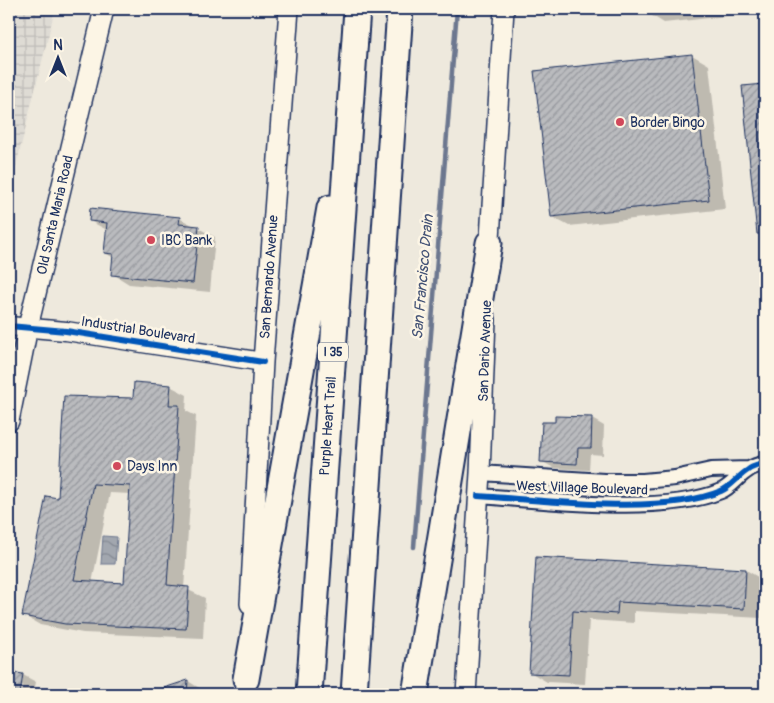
<svg xmlns="http://www.w3.org/2000/svg" width="774" height="703" viewBox="0 0 774 703" font-family="Pangolin,sans-serif">
	<defs>
		<pattern id="industrial-grid" width="8" height="8" patternUnits="userSpaceOnUse" patternTransform="scale(1.25)"><rect width="8" height="8" fill="#dedbd4"/><path d="M0 4h8M4 0v8" fill="none" stroke="#bebcb8"/></pattern>
		<pattern id="water-waves" width="16" height="10" patternUnits="userSpaceOnUse" patternTransform="scale(1.25)"><rect width="16" height="10" fill="#a2a7af"/><path d="M0 5q4-4 8 0t8 0" fill="none" stroke="#838892"/></pattern>
		<pattern id="building-hatch" width="6" height="6" patternUnits="userSpaceOnUse" patternTransform="scale(1.25)"><rect width="6" height="6" fill="#babbbe"/><path d="M-1 1l2-2M0 6l6-6M5 7l2-2" fill="none" stroke="#96989e"/></pattern>
	</defs>
	<rect width="100%" height="100%" fill="#eee9dd"/>
	<filter id="ink" filterUnits="userSpaceOnUse"><feTurbulence type="fractalNoise" baseFrequency=".02" numOctaves="2"/><feDisplacementMap in="SourceGraphic" scale="10" xChannelSelector="R" yChannelSelector="G"/><feConvolveMatrix kernelMatrix="1 2 1 2 8 2 1 2 1" color-interpolation-filters="sRGB"/></filter>
	<g filter="url(#ink)">
		<path fill="url(#industrial-grid)" d="M9,9H55L9,194Z"/>
		<path fill="url(#water-waves)" stroke="#6c778f" d="M103,536L117,537L115,564H101Z"/>
		<path fill="#0003" fill-rule="evenodd" d="M650,9H735L736,15L664,23L651,15Z
			M692,55L709,65L725,209L569,226L552,217Z
			M765,85V236L758,232L743,88Z
			M179,218L215,237L210,292L129,284L113,274L114,258L105,253L107,230L90,221Z
			M170,386L187,395L186,411L196,416L184,588L205,598L203,638L83,633L40,625L23,615L59,500L134,399ZM110,493L131,494L126,584L92,583Z
			M592,419L604,426L603,455L590,454L589,470L554,468L541,461L556,424Z
			M537,558L746,570L763,580L761,618L634,611V623L589,620L585,684L547,682L530,672Z
			M12,673L23,675L36,682L34,692L38,694H9V679ZM20,685H23L21,694L19,693Z
			M188,681L204,691V694H150Z"/>
		<g fill="none" stroke-linecap="round" stroke-linejoin="round">
			<path stroke="#6c778f" stroke-width="4.5" d="M414,547L457,9"/>
		</g>
		<path fill="url(#building-hatch)" stroke="#1b2f5e" fill-rule="evenodd" d="M692,54L709,200L551,217L534,71Z
			M765,84V234H757L742,86Z
			M90,208L180,217L179,224L199,226L193,283L111,275L113,254L104,253L107,223L89,221Z
			M134,382L171,385L169,405H179L167,585L189,587L186,629L65,624L22,616L46,496L58,498L64,396L133,398ZM93,484L130,486L124,583L74,580Z
			M555,416L592,417L591,448H578L577,464L540,462L542,422H555Z
			M536,557L746,569L744,609L618,602L617,614L573,611L569,675L529,673Z
			M11,672L23,674L20,694H9Z
			M188,680L187,694H152V692Z"/>
		<g fill="none" stroke-linecap="round" stroke-linejoin="round">
			<g stroke="#1b2f5e" stroke-width="18">
				<path id="minor" d="M480,473L604,481H643L675,478L711,470L748,469
					M478,496C544,500 661,516 721,491C731,487 738,476 748,470C753,466 760,465 765,463"/>
			</g>
			<g stroke="#1b2f5e" stroke-width="21">
				<path id="tertiary" d="M9,326L66,331L263,362"/>
			</g>
			<g stroke="#1b2f5e" stroke-width="22">
				<path id="secondary" d="M489,255L504,9
					M9,421L28,327L104,9
					M250,604L263,362L289,9
					M466,694L480,473L486,319"/>
			</g>
			<g stroke="#1b2f5e" stroke-width="29">
				<path id="motorway" d="M246,679L330,208
					M309,694L357,9
					M354,694L400,9
					M415,694L489,243"/>
			</g>
			<use href="#minor" stroke="#fcf5e5" stroke-width="14"/>
			<use href="#tertiary" stroke="#fcf5e5" stroke-width="18"/>
			<use href="#secondary" stroke="#fcf5e5" stroke-width="19"/>
			<use href="#motorway" stroke="#fcf5e5" stroke-width="25"/>
			<g stroke="#fcf5e5" stroke-width="9">
				<path id="cycleway" d="M9,326L66,331L263,362
					M478,496C544,500 661,516 721,491C731,487 738,476 748,470C753,466 760,465 765,463"/>
			</g>
			<use href="#cycleway" stroke="#0057b8" stroke-width="6"/>
		</g>
	</g>
	<g fill="#d1495b" stroke="#fcf5e5" stroke-width="2">
		<circle cx="620" cy="122" r="5"/>
		<circle cx="151" cy="240" r="5"/>
		<circle cx="117" cy="466" r="5"/>
	</g>
	<g text-anchor="middle" dominant-baseline="central" stroke-width="5" stroke-linejoin="round" paint-order="stroke">
		<rect fill="#fcf5e5" stroke="#5e6a86" stroke-width="1" x="318" y="342.5" width="30" height="19" rx="4"/>
		<g font-size="12" font-weight="bold" fill="#1b2f5e">
			<text x="333" y="352">I 35</text>
		</g>
		<g font-size="14" fill="#1b2f5e" stroke="#fcf5e5" text-anchor="start">
			<text x="630" y="122">Border Bingo</text>
			<text x="161" y="240">IBC Bank</text>
			<text x="127" y="466">Days Inn</text>
		</g>
		<g font-size="14" fill="#1b2f5e" stroke="#fcf5e5">
			<text transform="translate(55 215) rotate(-77)">Old Santa Maria Road</text>
			<text transform="translate(269 277) rotate(-86)">San Bernardo Avenue</text>
			<text transform="translate(138 330) rotate(9)">Industrial Boulevard</text>
			<text transform="translate(485 351) rotate(-88)">San Dario Avenue</text>
			<text transform="translate(328 426) rotate(-86)">Purple Heart Trail</text>
			<text transform="translate(582 488) rotate(2)">West Village Boulevard</text>
		</g>
		<g font-size="15" font-style="italic" fill="#445376" stroke="#fcf5e5">
			<text transform="translate(423 277) rotate(-85)">San Francisco Drain</text>
		</g>
	</g>
	<rect width="774" height="703" fill="none" stroke="#fcf5e5" stroke-width="30"/>
	<rect x="15" y="15" width="744" height="673" fill="none" stroke="#1b2f5e" stroke-width="2" filter="url(#ink)"/>
	<g transform="translate(58 58)" stroke="#fcf5e5" stroke-width="4" paint-order="stroke">
	<path d="M0-4L9 19L0 12L-9 19Z" fill="#1b2f5e"/>
	<text y="-8" font-size="14" font-weight="bold" text-anchor="middle" fill="#1b2f5e">N</text>
	</g>
</svg>
